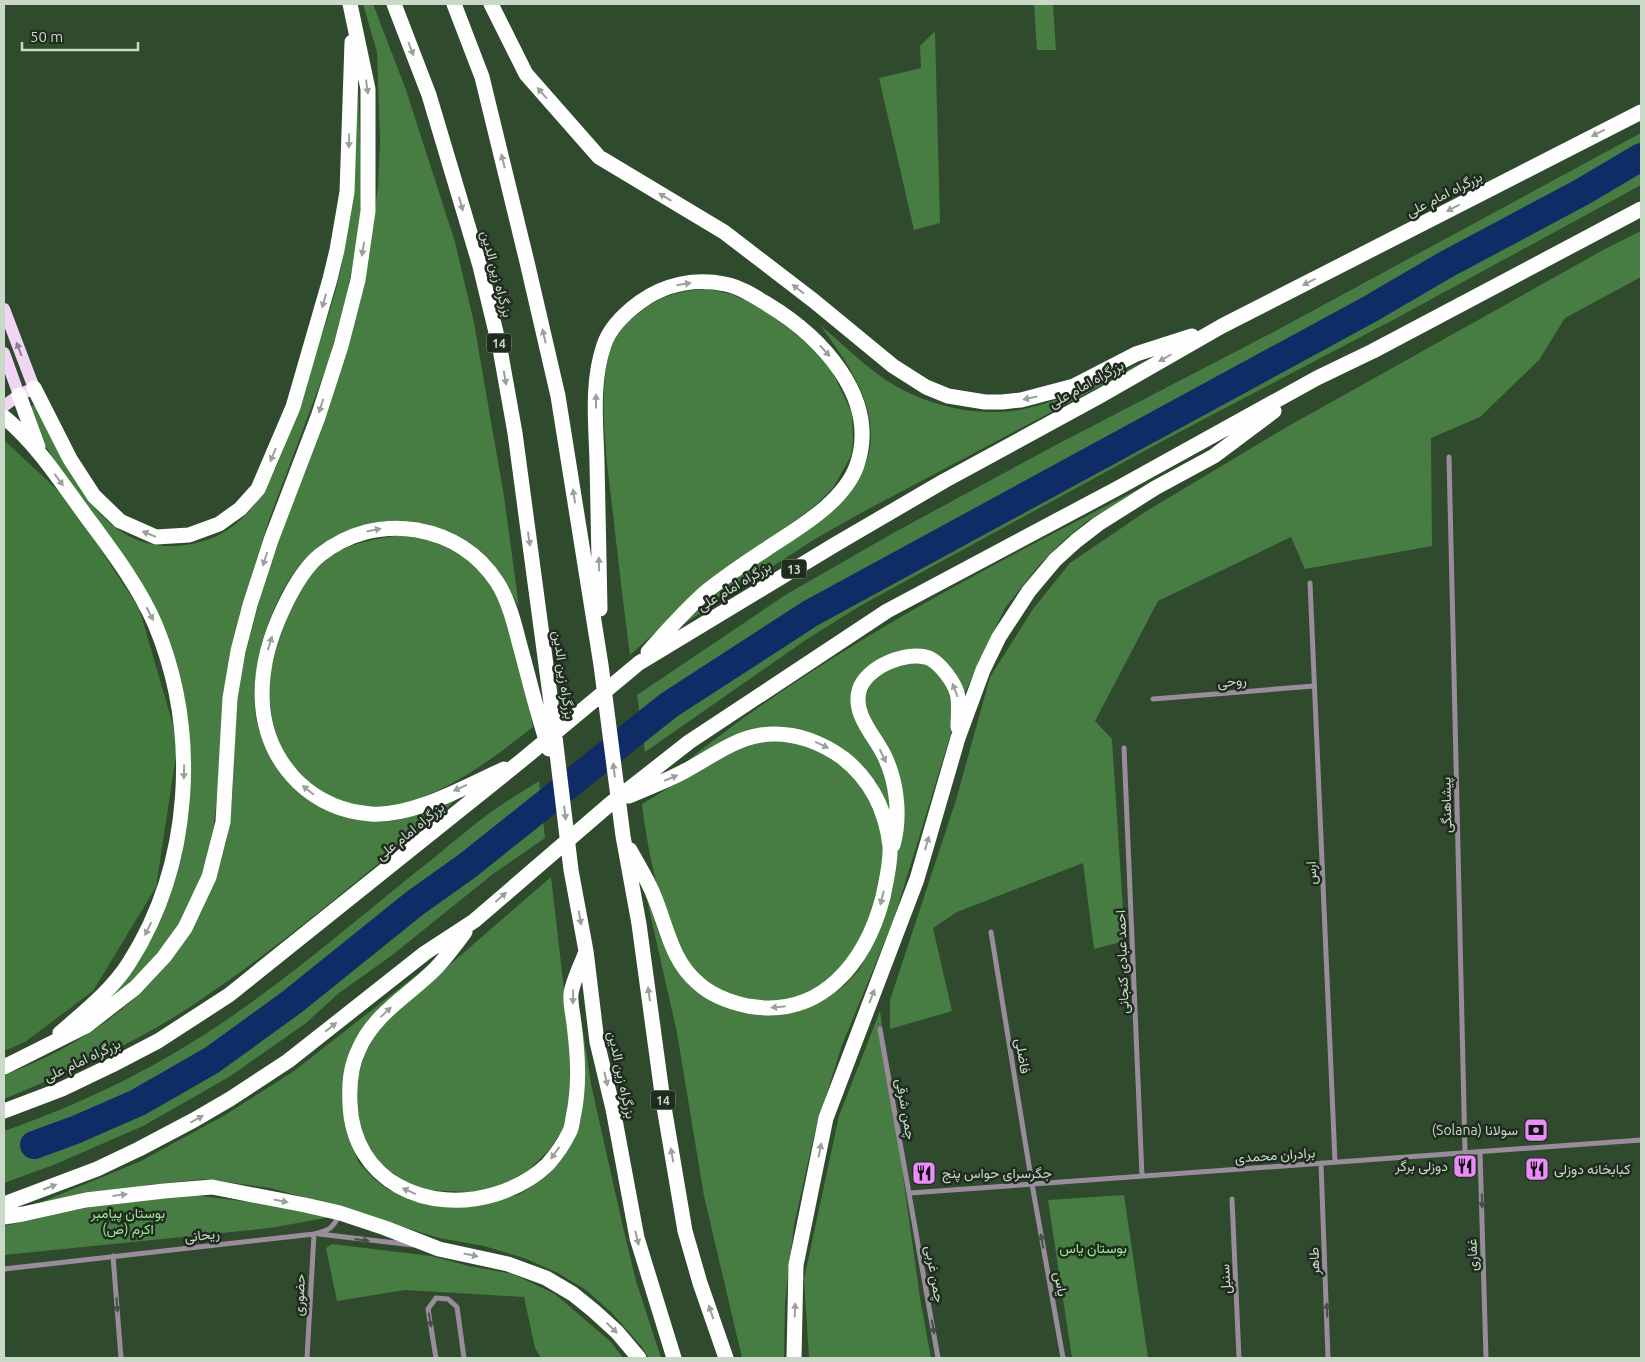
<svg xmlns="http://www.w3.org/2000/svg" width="1645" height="1362" viewBox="0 0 1645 1362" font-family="Ubuntu,Vazirmatn,sans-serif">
	<rect width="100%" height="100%" fill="#2f4a2d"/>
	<path fill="#477d42" d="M363,4H373L406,90L455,242L474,323L489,410L504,496L519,607C511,593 504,577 494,565C472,538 439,523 405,521C373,519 339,529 314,550C273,585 244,675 258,727C262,742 269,754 278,767C285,777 292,788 302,795C310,800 321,804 330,807C351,817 368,824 391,821C416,818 440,804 462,795C374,866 288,942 193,1005C134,1044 69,1072 4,1099V1075C120,1032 205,953 229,828C231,819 231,809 232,800C234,770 234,740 236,710C237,687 243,663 249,640C264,582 282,525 301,468C323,397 346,326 369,255L378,186L380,142L377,52Z
		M1034,4H1053L1056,50H1037Z
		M935,31L940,223L914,230L879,78L921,68L920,46Z
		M358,84L362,186L359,230L348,290L329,360L269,520L240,612L224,697L217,795L212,844L197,894L170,940L130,983L106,1003L183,839L174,665L66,482L25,409L38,403C68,465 99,557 185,545C211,542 233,530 250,510C270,487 280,458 291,430C301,402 310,373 319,344C328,315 339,284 344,253C354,197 355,141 358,84Z
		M1641,133V185L1393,320L1170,437L860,606L807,639L645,752L637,695L787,594L895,532L1054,446L1279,329Z
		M1641,231V277L1565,318L1539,360L1480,417L1431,438L1432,546L1305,569L1291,537L1158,601L1095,721L1112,739L1125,941L1094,949L1083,863L957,912L933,928L952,1011L890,1029V1000L956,800L990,677L1033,609L1070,563L1145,512L1285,428L1605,249Z
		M707,289L731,294L764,309L813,348L831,369L852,413L853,441L851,456L833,488L816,505L710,583L630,655C624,611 619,567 614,523C609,474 593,382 615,339C619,330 627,322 635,316C659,296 677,291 707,289Z
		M820,325C844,345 867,369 894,385C930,406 977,417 1019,410C1067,401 1124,371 1168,350L861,513L815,539L676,629L724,588L853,487C895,429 855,373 820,325Z
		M1196,459L1086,522L1063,541L1040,564L1005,608L961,701L894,919L842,1045L815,1131L794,1225L785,1303L784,1358H742L704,1196L677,1033L645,891L659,934L672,962L710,999L800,1010L823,1001L844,986L859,970L876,938L886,909L882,794L876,782L865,769L852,757L793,730L675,771C831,642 1017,553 1196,459Z
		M402,535C439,540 479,557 496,593C505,612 509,633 514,652C521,677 528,702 533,727C491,760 439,800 385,807C366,809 343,803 327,794C294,775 275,747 271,709C270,702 268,694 269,687C271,663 278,640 287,618C297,596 308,574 327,559C349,542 376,539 402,535Z
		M781,741C791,742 801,743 811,746C817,748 851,770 855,775C861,783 875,809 879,818C894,864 866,948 831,979C827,982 822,984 818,986C811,990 804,995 798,997C786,1001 772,1001 760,1000C741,998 718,993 704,980C665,944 648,855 642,804L718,758L753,742Z
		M539,781L545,838L493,874L391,956L339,993L306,1023L229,1077L143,1126L56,1164L4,1183V1131C88,1102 170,1061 242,1009C309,962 371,907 435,857C453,842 472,826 491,812C507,801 523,791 539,781Z
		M551,877L571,1050L570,1107L564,1127L551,1148L525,1174L497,1188L470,1192L425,1190L408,1184L381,1164L368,1150L357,1117L356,1084L364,1056L376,1033L394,1013Z
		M433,962L345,1073L342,1092L347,1134L359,1163L373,1178L387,1189L409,1198L492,1202L520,1194L544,1178L558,1163L576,1134L577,991L591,1084L622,1223L636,1281L661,1358H649L641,1346L612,1313L586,1290L558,1273L524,1258L484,1246L439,1238L345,1209L271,1188L205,1179L147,1185L22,1210L141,1161L225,1115L294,1071Z
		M880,1011L920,1298L931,1358H809L804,1279L839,1116Z
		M183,1194L251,1202L331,1217L270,1228L4,1255V1226L117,1201Z
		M1124,1195L1148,1358H1072L1048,1200Z
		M332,1244L431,1256L469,1266L513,1274L555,1294L611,1342L623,1358H541L535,1348L524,1297L405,1290L337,1301L326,1248Z"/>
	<path fill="#41793c" d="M4,440L68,500L139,608L178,742L156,887L93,991L25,1042L4,1051Z"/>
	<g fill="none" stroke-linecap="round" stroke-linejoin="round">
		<path stroke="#0f2c67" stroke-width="28" d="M34,1145L75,1130L137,1103L212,1060L292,1002L415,903L467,866L669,705L811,613L1370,309L1447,264L1582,192L1641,157"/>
		<path stroke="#998c9b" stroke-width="5" d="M1449,457L1465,1153
			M1310,583L1335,1162
			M1153,699L1314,686
			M1124,748L1142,1176
			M991,932L1032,1184L1063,1358
			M880,1029L938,1358
			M1480,1152L1486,1358
			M1321,1163L1328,1358
			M910,1193L1641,1140
			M1232,1199L1239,1358
			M319,1234L413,1245
			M113,1256L121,1358
			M4,1269L314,1234C330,1230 332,1229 340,1214
			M307,1358L314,1234
			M436,1358L428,1309L436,1298L448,1299L457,1307L464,1358"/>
		<path stroke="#f0d5f4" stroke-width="12" d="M4,309L34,388L19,395L4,406
			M4,353L19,395"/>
		<path stroke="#fefefe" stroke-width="15" d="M394,4L429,95L480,266L500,349L515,433L550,695L571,870L586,951L597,1042L613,1109L637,1238L674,1358
			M454,4L482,77L527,262L558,396L601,665L623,836L639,924L663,1101L685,1231L700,1283L726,1358
			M491,4L526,74L599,157L724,232L814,301L893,366L926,387L948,396L985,402H1002L1021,400L1074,386L1136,354L1192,336
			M34,388L70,459L94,496L120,521L156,537L189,535L219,524L240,509L258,489L293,407L330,279L337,250L347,192L352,42
			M19,395L38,447
			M4,417C37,444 61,482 86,516C111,550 138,585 155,624C200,732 192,864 129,963C112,990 84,1012 60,1033
			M600,609C599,560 598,511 597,462C596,423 591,383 604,345C610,327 625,313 640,302C665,284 695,278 725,284C740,287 754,296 767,304C820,336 880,397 857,465C844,503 796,529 765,550C745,563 726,576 707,591C685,610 667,631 648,652
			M504,769C466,786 413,817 371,814C343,812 318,801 298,782C249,733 256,665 284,607C293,588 304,568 320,555C348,533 382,524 417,530C450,536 478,553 497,582C508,599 514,622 519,642C529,678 537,714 549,749
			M629,796C647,788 666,781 683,772C708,759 733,739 761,735C791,731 819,741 843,758C871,780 886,811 890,846C891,863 886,881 883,897C866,962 822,1019 748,1006C729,1002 712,996 698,983C671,960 667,927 654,896C648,880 638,865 630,850
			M893,845C901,816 897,780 883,753C873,734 853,714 859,691C865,667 907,650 929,658C940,663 954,682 957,693C960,702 958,717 958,727
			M465,932C455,945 445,959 434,970C408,996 374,1014 359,1049C350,1067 349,1085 350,1104C353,1182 428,1215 496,1194C515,1188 534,1178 548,1164C556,1155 564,1143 569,1133C572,1128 572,1123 573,1118C580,1086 578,1056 574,1024C573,1014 570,1003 571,994C572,983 581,965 585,954
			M4,1067L86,1026L135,988L164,957L185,928L209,877L223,822L230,698L238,651L250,605L271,540L318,417L341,346L358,280L368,211V89L350,4
			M4,1111L62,1089L112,1065L158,1041L229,995L521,761L639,663L836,544L944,481L1100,396L1222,326L1641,112
			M4,1204L97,1169L139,1149L194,1120L230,1099L288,1061L425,953L474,921L610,804L689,742L887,611L1118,488L1317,378L1373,351L1641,209
			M4,1217L23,1214L86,1200L164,1191L212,1187L305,1205L340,1213L385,1228L439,1249L508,1264L546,1278L573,1294L594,1311L617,1332L639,1358
			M794,1358L796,1265L826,1118L917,879L958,738L983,670L999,637L1029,591L1055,560L1076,541L1098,524L1155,488L1214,456L1274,411"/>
	</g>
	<defs><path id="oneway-solid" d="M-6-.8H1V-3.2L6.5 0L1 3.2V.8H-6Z" transform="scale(1.25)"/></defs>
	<g fill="#9aa09a">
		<use href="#oneway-solid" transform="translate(411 49) rotate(69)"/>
		<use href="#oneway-solid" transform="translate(367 87) rotate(82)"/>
		<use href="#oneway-solid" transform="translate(542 93) rotate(-131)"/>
		<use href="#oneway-solid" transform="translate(1598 133) rotate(153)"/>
		<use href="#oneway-solid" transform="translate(349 141) rotate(91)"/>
		<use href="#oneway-solid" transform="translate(503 161) rotate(-104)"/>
		<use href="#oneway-solid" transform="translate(665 197) rotate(-149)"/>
		<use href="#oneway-solid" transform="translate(461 204) rotate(74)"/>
		<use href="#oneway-solid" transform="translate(1453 208) rotate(153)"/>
		<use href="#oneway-solid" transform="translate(363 249) rotate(99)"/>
		<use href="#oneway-solid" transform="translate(1309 282) rotate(153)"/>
		<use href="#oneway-solid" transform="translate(684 284) rotate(-9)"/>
		<use href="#oneway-solid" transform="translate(798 289) rotate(-143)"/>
		<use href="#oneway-solid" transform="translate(324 301) rotate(106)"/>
		<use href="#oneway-solid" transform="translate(544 336) rotate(-103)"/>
		<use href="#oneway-solid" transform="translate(825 351) rotate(47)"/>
		<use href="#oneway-solid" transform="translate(1165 358) rotate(150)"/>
		<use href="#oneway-solid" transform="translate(505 378) rotate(80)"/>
		<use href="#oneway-solid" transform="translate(1030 398) rotate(168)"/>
		<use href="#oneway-solid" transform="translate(596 401) rotate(-90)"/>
		<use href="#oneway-solid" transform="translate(321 406) rotate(108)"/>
		<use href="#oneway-solid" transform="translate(273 455) rotate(113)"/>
		<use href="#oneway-solid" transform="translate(59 480) rotate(54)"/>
		<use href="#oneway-solid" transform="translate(574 496) rotate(-99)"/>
		<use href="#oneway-solid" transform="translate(374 530) rotate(-11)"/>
		<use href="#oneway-solid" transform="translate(149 534) rotate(-158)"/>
		<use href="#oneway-solid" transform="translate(529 539) rotate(82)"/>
		<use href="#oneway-solid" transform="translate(265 559) rotate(108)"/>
		<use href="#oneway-solid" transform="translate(599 564) rotate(-91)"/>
		<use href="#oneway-solid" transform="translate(150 614) rotate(63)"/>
		<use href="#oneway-solid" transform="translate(270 643) rotate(-73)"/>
		<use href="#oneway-solid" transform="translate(955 690) rotate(-111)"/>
		<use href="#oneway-solid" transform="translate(822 745) rotate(25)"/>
		<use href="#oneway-solid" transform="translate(883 756) rotate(64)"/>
		<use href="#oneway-solid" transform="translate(614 770) rotate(-97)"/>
		<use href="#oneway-solid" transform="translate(184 772) rotate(91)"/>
		<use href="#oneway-solid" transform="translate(671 778) rotate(-23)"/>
		<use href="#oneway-solid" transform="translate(460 788) rotate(156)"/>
		<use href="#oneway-solid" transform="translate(308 790) rotate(-141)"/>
		<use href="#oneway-solid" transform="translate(565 813) rotate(83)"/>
		<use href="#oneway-solid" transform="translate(927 843) rotate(-74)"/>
		<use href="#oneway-solid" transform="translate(501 897) rotate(-41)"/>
		<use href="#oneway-solid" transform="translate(882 898) rotate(104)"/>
		<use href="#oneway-solid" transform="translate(580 918) rotate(80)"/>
		<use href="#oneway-solid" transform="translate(148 929) rotate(116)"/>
		<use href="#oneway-solid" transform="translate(649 994) rotate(-98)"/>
		<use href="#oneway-solid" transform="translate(872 996) rotate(-69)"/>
		<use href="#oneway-solid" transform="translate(573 997) rotate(91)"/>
		<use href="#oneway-solid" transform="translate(778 1007) rotate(174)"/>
		<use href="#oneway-solid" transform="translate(386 1012) rotate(-43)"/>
		<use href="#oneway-solid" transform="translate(331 1027) rotate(-39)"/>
		<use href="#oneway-solid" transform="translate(606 1079) rotate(77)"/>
		<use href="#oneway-solid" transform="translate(197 1119) rotate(-29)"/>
		<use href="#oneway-solid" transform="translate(820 1150) rotate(-79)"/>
		<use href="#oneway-solid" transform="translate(555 1153) rotate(125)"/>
		<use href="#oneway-solid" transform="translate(672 1155) rotate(-100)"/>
		<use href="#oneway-solid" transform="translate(50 1187) rotate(-21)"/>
		<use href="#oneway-solid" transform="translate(409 1191) rotate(-156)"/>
		<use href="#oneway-solid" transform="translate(120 1195) rotate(-7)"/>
		<use href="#oneway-solid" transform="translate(281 1201) rotate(11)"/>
		<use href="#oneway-solid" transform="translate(637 1238) rotate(76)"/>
		<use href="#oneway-solid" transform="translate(471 1255) rotate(12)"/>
		<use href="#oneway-solid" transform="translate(795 1310) rotate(-88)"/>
		<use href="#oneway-solid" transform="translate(711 1312) rotate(-109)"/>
		<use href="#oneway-solid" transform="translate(612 1328) rotate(44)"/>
	</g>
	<use fill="#88808a" href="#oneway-solid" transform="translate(19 349) rotate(-111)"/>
	<g fill="#4a4e4a">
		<use href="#oneway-solid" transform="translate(1482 1201) rotate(88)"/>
		<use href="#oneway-solid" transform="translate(362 1240) rotate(7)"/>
		<use href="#oneway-solid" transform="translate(1042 1241) rotate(-100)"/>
		<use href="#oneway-solid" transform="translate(117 1305) rotate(86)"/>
		<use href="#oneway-solid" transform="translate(1327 1310) rotate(-92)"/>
		<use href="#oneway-solid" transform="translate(430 1320) rotate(81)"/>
		<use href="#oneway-solid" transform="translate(933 1327) rotate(80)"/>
	</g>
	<defs>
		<g id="bank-square" transform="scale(1.25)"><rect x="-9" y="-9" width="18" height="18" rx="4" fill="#ec8cfa" stroke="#202c1f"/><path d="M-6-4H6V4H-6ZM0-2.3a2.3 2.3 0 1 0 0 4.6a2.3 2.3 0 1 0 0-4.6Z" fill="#111"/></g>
		<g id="restaurant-square" transform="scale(1.25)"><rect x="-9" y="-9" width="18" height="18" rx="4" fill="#ec8cfa" stroke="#202c1f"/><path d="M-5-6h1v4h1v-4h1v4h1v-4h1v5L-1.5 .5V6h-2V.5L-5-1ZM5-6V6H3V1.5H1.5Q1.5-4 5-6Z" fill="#111"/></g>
	</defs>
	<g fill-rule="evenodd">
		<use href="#bank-square" x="1536" y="1130"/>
		<use href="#restaurant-square" x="1465" y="1166"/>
		<use href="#restaurant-square" x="1537" y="1169"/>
		<use href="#restaurant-square" x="924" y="1173"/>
	</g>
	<g text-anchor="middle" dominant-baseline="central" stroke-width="5" stroke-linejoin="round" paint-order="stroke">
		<g fill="#202c1f" stroke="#96a495" stroke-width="1">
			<rect x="486.5" y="333.5" width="25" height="19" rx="4"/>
			<rect x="781.5" y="559.5" width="25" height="19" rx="4"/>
			<rect x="650.5" y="1090.5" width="25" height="19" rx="4"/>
		</g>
		<g font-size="12" font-weight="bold" fill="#c9d8c7">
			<text x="499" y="343">14</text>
			<text x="794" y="569">13</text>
			<text x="663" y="1100">14</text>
		</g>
		<g font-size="14" fill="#c9d8c7" stroke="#202c1f">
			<text transform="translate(1444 194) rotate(-27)">بزرگراه امام علی</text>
			<text transform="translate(497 274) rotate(75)">بزرگراه زین الدین</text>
			<text transform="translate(1086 384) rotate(-29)">بزرگراه امام علی</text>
			<text transform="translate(734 586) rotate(-31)">بزرگراه امام علی</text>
			<text transform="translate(564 675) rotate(82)">بزرگراه زین الدین</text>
			<text transform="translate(1232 681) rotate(-5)">روحی</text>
			<text transform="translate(1446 805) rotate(-91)">پیشاهنگی</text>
			<text transform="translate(410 831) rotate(-39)">بزرگراه امام علی</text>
			<text transform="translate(1311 873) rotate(-92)">ارس</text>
			<text transform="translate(1122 962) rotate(-92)">احمد عبادی کنجانی</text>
			<text transform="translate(1023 1056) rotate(81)">فاضلی</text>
			<text transform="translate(82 1060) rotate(-25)">بزرگراه امام علی</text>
			<text transform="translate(622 1075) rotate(78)">بزرگراه زین الدین</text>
			<text transform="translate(906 1109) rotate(80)">چمن شرقی</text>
			<text transform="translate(1275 1155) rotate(-4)">برادران محمدی</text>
			<text transform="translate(202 1235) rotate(-6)">ریحانی</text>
			<text transform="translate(1472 1255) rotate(-92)">غفاری</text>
			<text transform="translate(1314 1261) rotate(-92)">طاهر</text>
			<text transform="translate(935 1274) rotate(80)">چمن غربی</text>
			<text transform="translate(1225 1279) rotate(-93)">سنبل</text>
			<text transform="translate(1061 1284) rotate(80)">یاس</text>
			<text transform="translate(299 1295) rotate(-87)">حضوری</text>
		</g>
		<g font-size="14" fill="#c9d8c7" stroke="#202c1f" text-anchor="end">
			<text x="1518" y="1130">(Solana) سولانا</text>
			<text x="1448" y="1166">دوزلی برگر</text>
			<text x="1554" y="1169" text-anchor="start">کبابخانه دوزلی</text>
			<text x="942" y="1173" text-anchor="start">جگرسرای حواس پنج</text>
		</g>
		<g font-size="14" fill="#9cea94" stroke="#202c1f">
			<text x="128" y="1213">بوستان پیامبر<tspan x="128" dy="16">اکرم (ص)</tspan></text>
			<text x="1093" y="1248">بوستان یاس</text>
		</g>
	</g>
	<rect width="1645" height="1362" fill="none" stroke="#c9d8c7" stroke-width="10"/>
	<path d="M22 42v8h116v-8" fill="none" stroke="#c9d8c7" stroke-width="2.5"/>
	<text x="30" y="42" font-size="15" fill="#c9d8c7" stroke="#202c1f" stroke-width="4" paint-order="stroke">50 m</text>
</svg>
